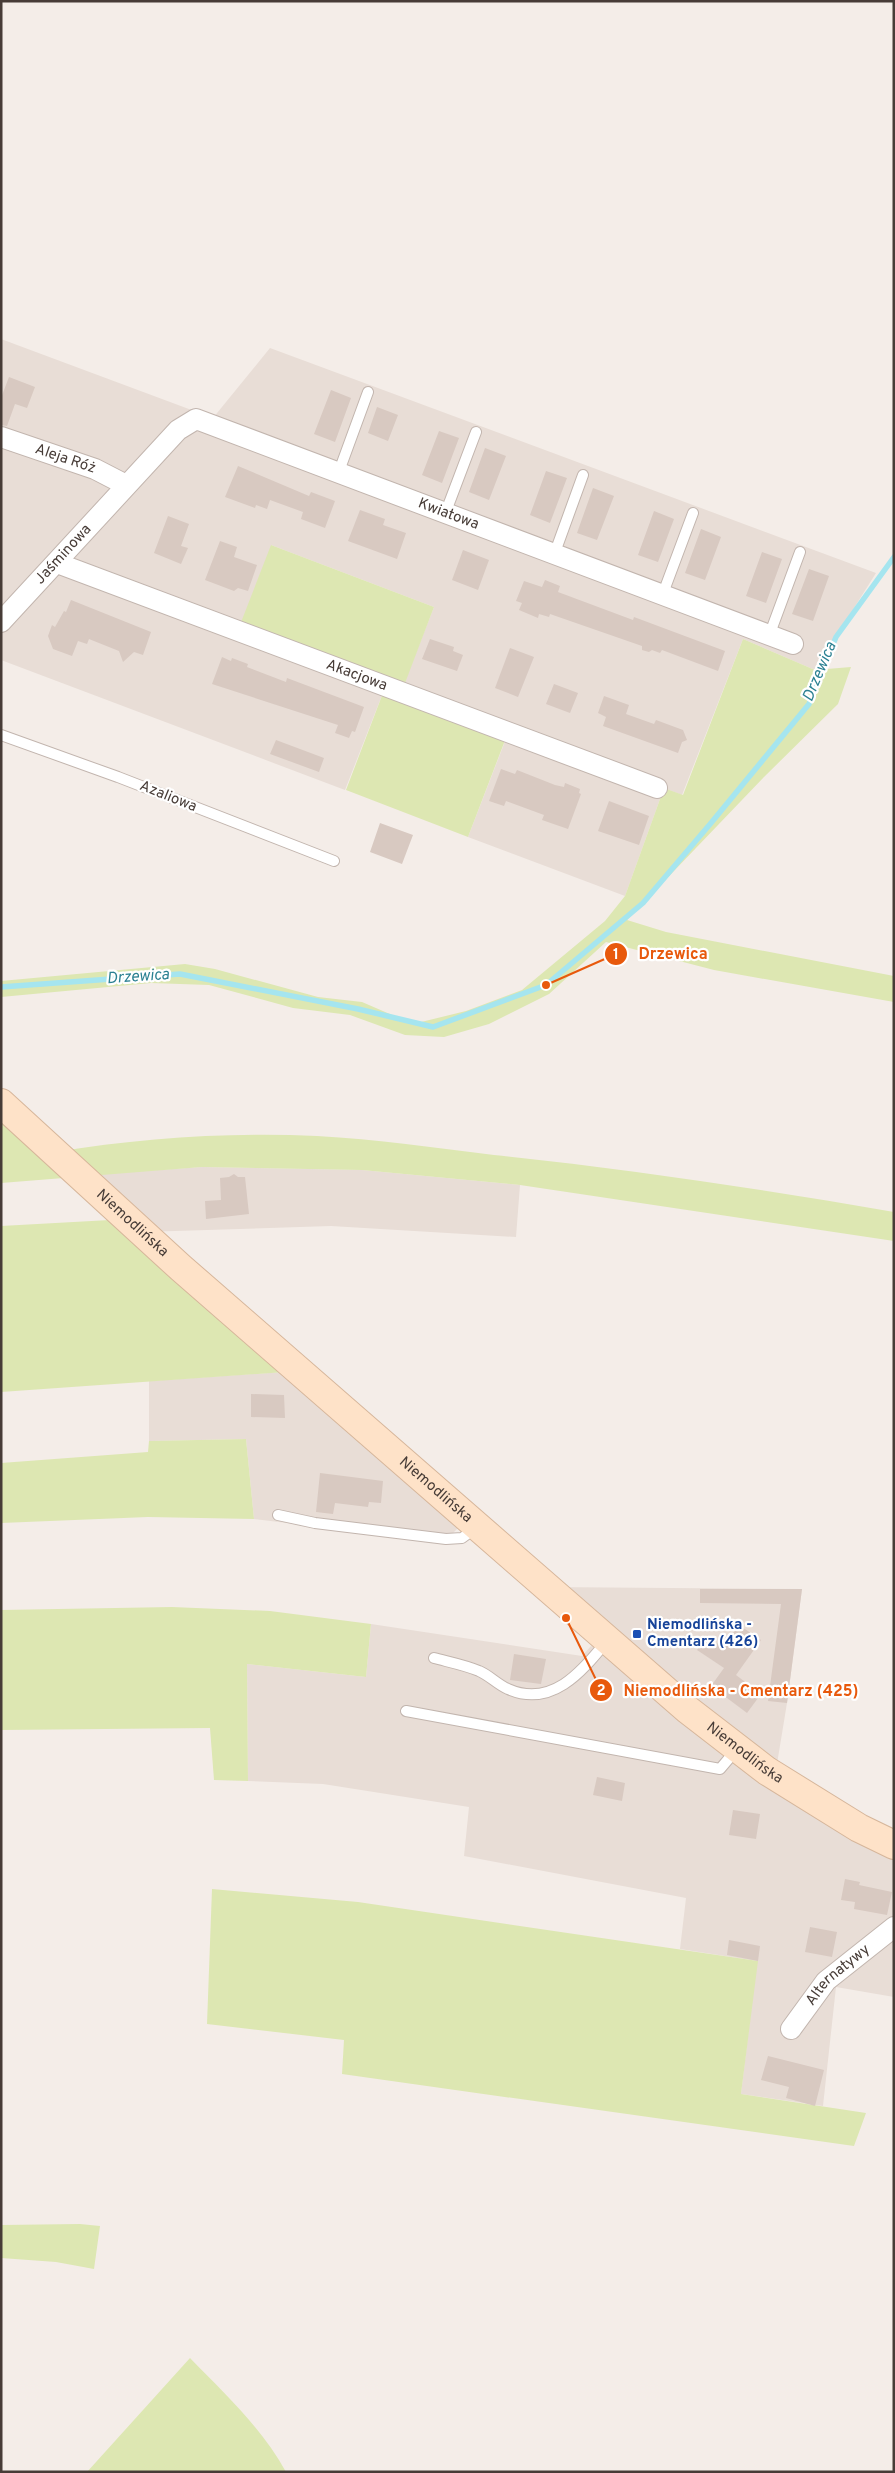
<svg xmlns="http://www.w3.org/2000/svg" width="895" height="2473" viewBox="0 0 895 2473" font-family="Overpass,sans-serif">
	<rect width="100%" height="100%" fill="#f4ede8"/>
	<path fill="#e8ddd6" d="M1,339L213,418L270,348L876,573L815,670L743,639L682,795L664,788L625,896L468,837L509,731L401,691L434,607L271,545L386,685L345,790L1,660Z
		M202,1167L362,1170L520,1185L516,1237L331,1226L142,1232L80,1175Z
		M299,1371L458,1528L444,1542L254,1519L246,1439L149,1441V1381Z
		M546,1587L802,1589L787,1703L775,1776L894,1845V1997L836,1987L823,2106L741,2094L757,1961L680,1949L686,1898L464,1856L469,1807L323,1784L248,1781L247,1664L366,1677L371,1624L582,1656L591,1646L683,1707Z"/>
	<path fill="#dde7b2" d="M271,545L434,607L402,691L509,730L468,837L346,790L386,685L238,630Z
		M743,639L815,670L851,667L838,704L764,777L627,920L666,932L894,976V1002L714,970L606,942L549,994L489,1024L444,1037L405,1035L350,1015L293,1008L209,985L151,983L1,997V981L185,964L215,969L318,997L362,1002L413,1024L466,1011L522,990L605,921L625,896L664,788L683,795Z
		M1,1103L55,1152C141,1138 230,1132 317,1136C376,1139 436,1148 494,1155C628,1169 762,1189 894,1212V1241L520,1185L362,1170L202,1167L1,1183Z
		M128,1219L299,1371L1,1392V1226Z
		M246,1439L254,1519L148,1517L1,1523V1463L148,1452L149,1441Z
		M172,1607L270,1611L371,1624L366,1677L247,1664L248,1781L214,1780L210,1728L1,1730V1610Z
		M212,1889L358,1902L758,1961L741,2094L866,2113L854,2146L342,2074L344,2040L207,2024Z
		M80,2224L100,2226L94,2269L56,2262L1,2258V2225Z
		M190,2358C225,2394 262,2428 286,2472H87Z"/>
	<g fill="none" stroke-linecap="round" stroke-linejoin="round">
		<path stroke="#a5e5ef" stroke-width="5.5" d="M1,987L180,974L358,1009L433,1027L546,985L643,903L711,823L809,704L836,637L894,557"/>
	</g>
	<path fill="#d8c9c1" d="M9,377L35,387L27,408L15,404L7,426L1,425V398Z
		M331,390L351,398L335,442L314,434Z
		M377,407L398,415L388,441L368,433Z
		M439,431L459,438L442,483L422,475Z
		M485,448L506,456L489,500L469,492Z
		M238,466L309,496L311,492L335,501L325,528L301,519L303,512L270,500L267,509L256,505L255,508L225,497Z
		M546,471L567,478L550,523L530,515Z
		M593,488L614,496L597,540L577,533Z
		M360,510L385,519L383,525L406,533L397,559L348,541Z
		M654,511L674,519L658,562L638,555Z
		M168,516L189,524L181,546L188,548L181,564L154,553Z
		M701,529L721,537L705,580L685,573Z
		M220,541L237,547L234,557L257,565L248,591L238,588L234,591L205,580Z
		M463,550L489,560L478,590L452,580Z
		M762,552L782,559L766,603L746,596Z
		M809,569L829,576L813,621L792,614Z
		M545,580L560,586L558,592L633,620L634,617L725,651L718,671L662,650L660,653L652,650L649,652L642,650V646L550,614L549,617L539,614L538,618L519,610L522,603L516,601L524,581L542,587Z
		M71,600L151,632L143,655L134,652L123,662L119,651L89,639L87,644L78,641L72,656L53,649L48,636L52,625L55,627L64,611L66,612Z
		M430,639L454,647L453,651L463,655L457,671L422,659Z
		M510,648L534,657L518,697L495,688Z
		M222,657L231,661L232,658L248,664L247,667L286,682L287,678L364,707L355,732L352,731L349,738L335,733L338,725L212,684Z
		M554,684L578,693L570,713L546,704Z
		M604,696L629,705L626,714L654,724L656,720L683,730L687,740L682,742L678,753L603,726L606,717L598,713Z
		M276,740L324,758L319,772L270,754Z
		M501,769L515,774L517,770L555,785L564,787L565,783L580,789L579,793L581,794L568,829L542,820L544,815L506,801L504,806L489,801Z
		M609,801L649,816L639,845L598,831Z
		M380,823L413,835L402,864L370,852Z
		M234,1174L238,1177H245L249,1214L206,1219L205,1201L221,1200L220,1178L229,1177Z
		M251,1394L284,1395L285,1418L251,1417Z
		M320,1473L383,1481L381,1503L369,1502L368,1507L335,1503L333,1514L316,1512Z
		M700,1589H802L787,1703L768,1701L781,1604L700,1603Z
		M739,1625L761,1640L736,1675L761,1694L747,1713L711,1686L724,1668L697,1650L706,1636L723,1647Z
		M514,1654L546,1659L541,1684L510,1680Z
		M597,1777L625,1783L622,1801L593,1795Z
		M733,1810L760,1814L756,1839L729,1835Z
		M845,1879L860,1882L859,1885L892,1892L887,1915L854,1909L855,1902L841,1900Z
		M810,1927L837,1932L832,1957L805,1952Z
		M729,1940L760,1946L758,1961L727,1955Z
		M768,2056L824,2070L815,2106L786,2098L789,2087L761,2080Z"/>
	<g fill="none" stroke-linecap="round" stroke-linejoin="round">
		<g stroke="#c2b5ae" stroke-width="12">
			<path id="lane" d="M338,474L368,392
				M445,514L476,432
				M554,555L583,475
				M662,596L693,513
				M769,636L800,552
				M1,735L118,777L334,861
				M278,1515L315,1523L446,1539L462,1538L477,1527
				M434,1658C449,1662 465,1665 479,1671C489,1675 498,1685 508,1689C551,1708 581,1673 606,1642
				M406,1711L720,1769L737,1749"/>
		</g>
		<g stroke="#c2b5ae" stroke-width="22">
			<g id="street">
				<path id="s1" d="M1,437L95,469L126,485"/>
				<path id="s2" d="M57,563L657,788"/>
				<path id="s3" d="M1,622L178,430L196,419L793,644"/>
				<path id="s4" d="M791,2029L826,1981L894,1927"/>
			</g>
		</g>
		<g stroke="#d6b69b" stroke-width="30">
			<g id="secondary">
				<path id="s5" d="M1,1103L181,1268L688,1710L767,1771L859,1828L894,1845"/>
			</g>
		</g>
		<use href="#lane" stroke="#fff" stroke-width="10"/>
		<use href="#street" stroke="#fff" stroke-width="20"/>
		<use href="#secondary" stroke="#fee2c8" stroke-width="28"/>
	</g>
	<rect fill="#1a4fb4" stroke="#fff" stroke-width="2" x="632" y="1629" width="10" height="10" rx="2.5"/>
	<g text-anchor="middle" dominant-baseline="central" stroke-width="4.5" stroke-linejoin="round" paint-order="stroke">
		<g font-size="15" fill="#473c37" stroke="#fff">
			<text stroke="none"><textPath href="#s1" startOffset="68">Aleja Róż</textPath></text>
			<text stroke="none"><textPath href="#s3" startOffset="552">Kwiatowa</textPath></text>
			<text stroke="none"><textPath href="#s3" startOffset="92">Jaśminowa</textPath></text>
			<text stroke="none"><textPath href="#s2" startOffset="320">Akacjowa</textPath></text>
			<text transform="translate(168 797) rotate(22)">Azaliowa</text>
			<text stroke="none"><textPath href="#s5" startOffset="178">Niemodlińska</textPath></text>
			<text stroke="none"><textPath href="#s5" startOffset="582">Niemodlińska</textPath></text>
			<text stroke="none"><textPath href="#s5" startOffset="988">Niemodlińska</textPath></text>
			<text stroke="none"><textPath href="#s4" startOffset="72">Alternatywy</textPath></text>
		</g>
		<g font-size="15" font-weight="bold" fill="#164399" stroke="#fff" text-anchor="start">
			<text x="647" y="1625">Niemodlińska -<tspan x="647" dy="17">Cmentarz (426)</tspan></text>
		</g>
		<g font-size="16" font-style="italic" fill="#2b8192" stroke="#fff">
			<text transform="translate(820 672) rotate(-67)">Drzewica</text>
			<text transform="translate(138 977) rotate(-4)">Drzewica</text>
		</g>
	</g>
	<path fill="none" stroke="#e8590c" stroke-width="2" d="M546 985L616 954M566 1618L601 1690"/>
	<g fill="#e8590c" stroke="#fff" stroke-width="2">
		<circle cx="546" cy="985" r="5"/>
		<circle cx="566" cy="1618" r="5"/>
		<circle cx="616" cy="954" r="12"/>
		<circle cx="601" cy="1690" r="12"/>
	</g>
	<g font-size="15" text-anchor="middle" font-weight="bold" fill="#fff">
		<text x="616" y="959">1</text>
		<text x="601" y="1695">2</text>
	</g>
	<g font-size="16" text-anchor="middle" font-weight="bold" fill="#e8590c" stroke="#fff" stroke-width="4.5" stroke-linejoin="round" paint-order="stroke">
		<text x="673" y="959">Drzewica</text>
		<text x="741" y="1696">Niemodlińska - Cmentarz (425)</text>
	</g>
	<rect width="895" height="2473" fill="none" stroke="#473c37" stroke-width="5"/>
</svg>
